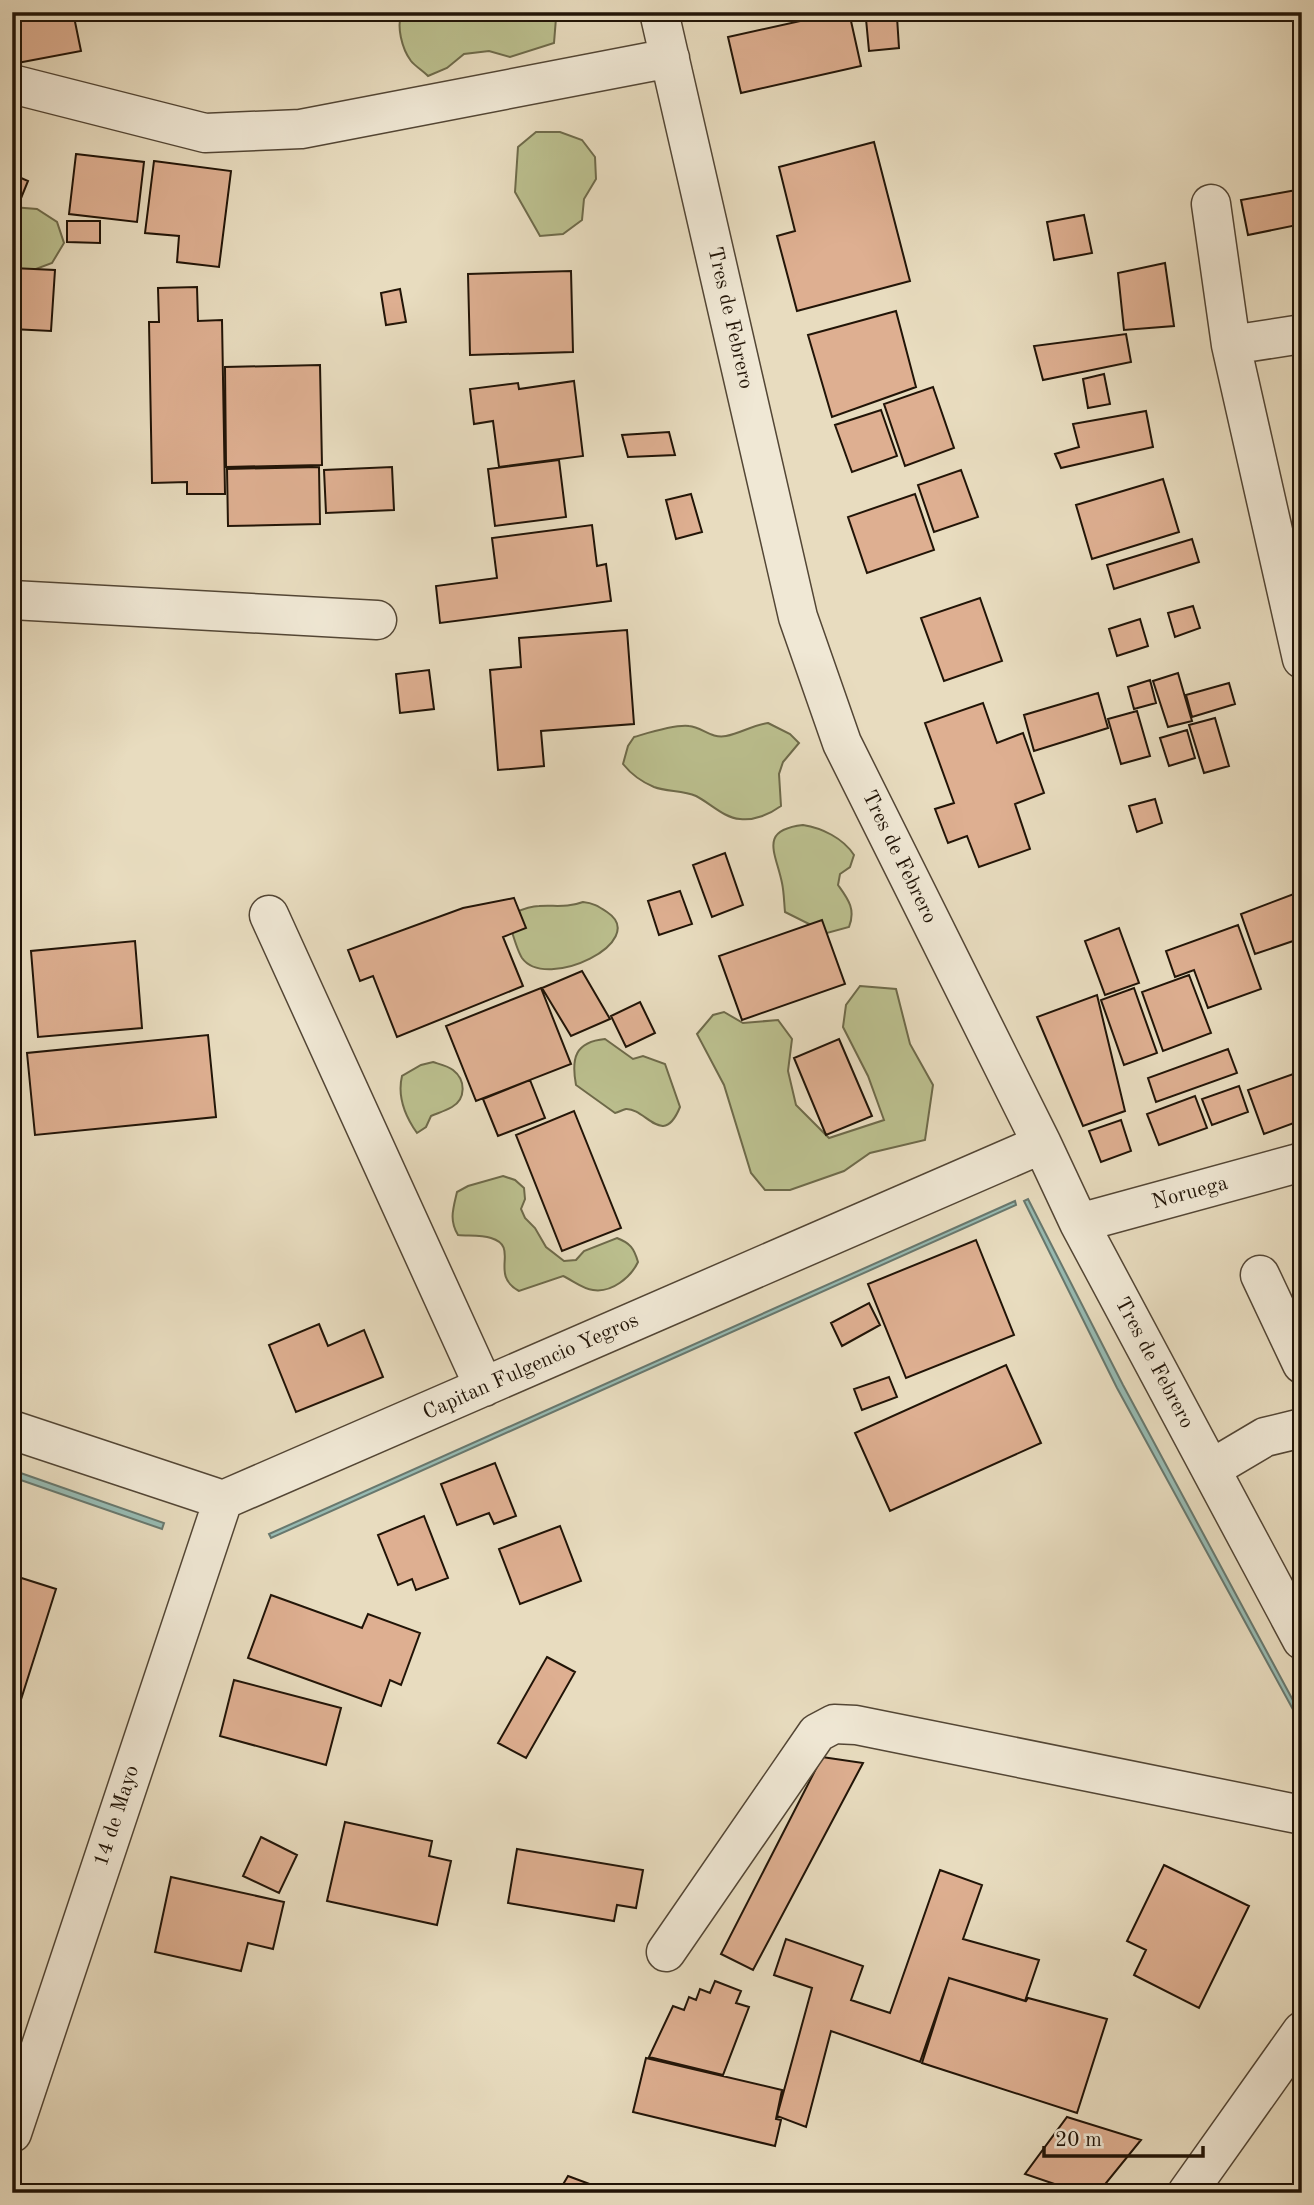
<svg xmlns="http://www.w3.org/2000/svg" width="1314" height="2205" viewBox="0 0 1314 2205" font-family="'Old Standard TT',serif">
	<rect width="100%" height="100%" fill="#e8dcbf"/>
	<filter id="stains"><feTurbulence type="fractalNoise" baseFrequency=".00286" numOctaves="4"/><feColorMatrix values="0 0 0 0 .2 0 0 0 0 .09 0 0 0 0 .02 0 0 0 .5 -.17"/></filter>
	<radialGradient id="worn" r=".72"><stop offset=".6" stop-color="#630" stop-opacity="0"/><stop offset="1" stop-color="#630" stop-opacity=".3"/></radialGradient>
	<path fill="#bbbf8e" stroke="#6e6a4a" stroke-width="2" d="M92,12H175C145,18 121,23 92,12Z
		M402,12H554L556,18L554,43L510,57L489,51L464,54L447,68L428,76C423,71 415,66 411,61C402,49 396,26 402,12Z
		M536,132H560L582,140L595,157L596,179L584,199L582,220L563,234L540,236L515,192L518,147Z
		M12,207L37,209L57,222L64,243L52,263L28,272L12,271Z
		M768,723L790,734L799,743L783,762L779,774L781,806C770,814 754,821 740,819C724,818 710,803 696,796C683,790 667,792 654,787C642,782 631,774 623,764L628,746L634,737C648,733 675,724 689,726C702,727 711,739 726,736C741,733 753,725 768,723Z
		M803,825C822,828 843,838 854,855L850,867L840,874L838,885C848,899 856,909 849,927L827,933L785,912C784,902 784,892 782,883C776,853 758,830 803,825Z
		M583,902C593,903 598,906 607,912C651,941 546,992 522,958C516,949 511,927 507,916C517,912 527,906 539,906C555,905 567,908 583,902Z
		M860,986L896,989L910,1044L933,1085L925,1140L870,1153L844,1171L790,1190H765L751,1173L724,1085L697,1034L713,1015L724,1012L743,1023L778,1020L792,1039L788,1071L796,1105L829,1138L884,1120L868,1076L843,1027L846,1005Z
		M605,1039L633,1059L643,1056L665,1064L680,1107C663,1149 646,1108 626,1109C622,1110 619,1112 615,1113L576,1085C571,1058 575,1042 605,1039Z
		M433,1062C439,1064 448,1066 453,1070C466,1080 466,1099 452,1107C445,1111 438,1113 431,1116L426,1127L417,1133C405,1116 397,1097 402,1076L421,1065Z
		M503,1176L515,1180L524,1188L525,1199L521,1209L525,1218L535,1228L546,1247L564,1261L576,1260L584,1251L617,1238C630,1243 634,1248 638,1262C631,1277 612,1293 593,1290C583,1289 572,1280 563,1276L519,1291C488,1274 521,1247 491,1238C481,1235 468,1236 458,1235C449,1220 453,1209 457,1192L468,1186Z"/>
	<path fill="#97bbb3" stroke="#68786e" stroke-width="2" d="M1028,1199L1123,1385L1302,1717V1726L1117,1388L1024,1201Z
		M1015,1201L1016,1205L271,1538L269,1534Z
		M12,1470L164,1523L162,1529L12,1477Z"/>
	<path fill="#deaf91" stroke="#211407" stroke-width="2" d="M12,12H73L81,51L12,64Z
		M841,12H849L861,66L741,93L728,37Z
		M897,17L899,48L869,51L866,19Z
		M874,142L910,281L797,311L777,236L795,231L779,167Z
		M76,154L144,162L137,222L69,214Z
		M154,161L231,171L219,267L177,262L179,236L145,233Z
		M12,174L28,181L13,218H12Z
		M1302,189V224L1248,235L1241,200Z
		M1084,215L1092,253L1054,260L1047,222Z
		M67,221H100V243L67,242Z
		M1165,263L1174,326L1124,330L1118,273Z
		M12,268L55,270L51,331L12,329Z
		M571,271L573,352L470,355L468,274Z
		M197,287L198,321L222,320L225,494H187V482L152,483L149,322H159L158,288Z
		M400,289L406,322L386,325L381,293Z
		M896,311L916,387L832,417L808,335Z
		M1126,334L1131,362L1043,380L1034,346Z
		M320,365L322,465L226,467L225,367Z
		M1104,374L1110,404L1088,408L1083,379Z
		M574,381L583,456L499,467L493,421L474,424L470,389L518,383L519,389Z
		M933,387L954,448L905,466L884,404Z
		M881,410L897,456L852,472L835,425Z
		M1146,411L1153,447L1061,468L1055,454L1079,447L1073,424Z
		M669,432L675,455L628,457L622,435Z
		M559,460L566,517L495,526L488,469Z
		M319,467L320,524L228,526L227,469Z
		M392,467L394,510L326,513L324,470Z
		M961,470L978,517L934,532L918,485Z
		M1163,479L1179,532L1092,559L1076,505Z
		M691,494L702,532L676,539L666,500Z
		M915,494L934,550L867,573L848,517Z
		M592,525L597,566L606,564L611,601L440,623L436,586L497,578L492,538Z
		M1192,539L1199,562L1114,589L1107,565Z
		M980,598L1002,661L944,681L921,618Z
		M1193,606L1200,628L1175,637L1168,613Z
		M1140,619L1148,646L1117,656L1109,629Z
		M627,630L634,724L541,731L544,766L498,770L490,670L521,667L519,638Z
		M429,670L434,709L400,713L396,674Z
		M1178,673L1192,721L1168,727L1153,681Z
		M1150,680L1156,703L1134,709L1128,687Z
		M1229,683L1235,704L1192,717L1186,695Z
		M1098,693L1108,728L1034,751L1024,715Z
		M983,703L997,743L1023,733L1044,793L1015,804L1030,849L979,867L967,836L948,843L935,809L954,803L925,723Z
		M1137,711L1150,756L1121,764L1108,719Z
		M1215,718L1229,766L1204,773L1189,725Z
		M1187,730L1195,758L1169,766L1160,738Z
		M1155,799L1162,823L1137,832L1129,806Z
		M725,853L743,905L712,917L693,865Z
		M680,891L692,924L659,935L648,901Z
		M1299,892L1302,899V938L1255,954L1241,914Z
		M514,898L526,928L503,937L523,986L397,1037L373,976L360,981L348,950L463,908Z
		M822,920L845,984L742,1020L719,956Z
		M1238,925L1261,989L1208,1008L1194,970L1175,977L1166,951Z
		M1119,928L1139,983L1105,995L1085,941Z
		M135,941L142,1028L38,1037L31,951Z
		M582,971L610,1019L571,1036L542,988Z
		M1189,975L1211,1033L1163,1051L1142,992Z
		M541,988L571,1064L476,1101L446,1026Z
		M1134,988L1157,1053L1124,1065L1101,1000Z
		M1097,995L1125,1111L1083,1126L1037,1017Z
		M640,1002L655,1033L626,1047L611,1016Z
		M208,1035L216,1117L35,1135L27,1053Z
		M839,1039L872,1116L826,1135L794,1058Z
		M1228,1049L1237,1073L1156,1102L1148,1078Z
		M1302,1071V1120L1264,1134L1248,1090Z
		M530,1080L545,1118L498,1136L483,1099Z
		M1239,1086L1248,1112L1212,1125L1202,1099Z
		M1195,1096L1207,1128L1159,1145L1147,1114Z
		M574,1111L621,1228L562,1251L516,1135Z
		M1121,1120L1131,1151L1101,1162L1089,1131Z
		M12,1240L18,1241L12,1283Z
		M976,1240L1014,1335L906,1378L868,1284Z
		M869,1303L880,1325L842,1346L831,1323Z
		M319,1324L328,1346L364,1330L383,1377L296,1412L269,1345Z
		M1006,1365L1041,1443L890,1511L855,1433Z
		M889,1377L897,1397L862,1410L854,1389Z
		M495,1463L516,1516L494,1524L489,1513L457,1525L441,1484Z
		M424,1516L448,1578L416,1590L412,1579L398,1585L378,1535Z
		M560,1526L581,1581L520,1604L499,1549Z
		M12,1575L56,1589L18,1709L12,1707Z
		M271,1595L362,1628L368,1614L420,1633L401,1685L390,1680L381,1706L248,1658Z
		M547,1657L575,1672L526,1758L498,1743Z
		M234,1680L341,1708L326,1765L220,1736Z
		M822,1757L863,1763L753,1970L721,1954Z
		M345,1822L432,1841L429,1856L451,1861L437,1925L327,1901Z
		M261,1837L297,1855L279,1893L243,1876Z
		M517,1849L643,1870L636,1908L617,1905L614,1921L508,1903Z
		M1164,1865L1249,1906L1199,2008L1134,1975L1146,1950L1127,1941Z
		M940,1870L982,1885L963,1939L1039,1960L1025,2001L949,1978L920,2062L831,2031L806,2127L777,2116L812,1988L774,1975L786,1939L863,1966L851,2000L890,2013Z
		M171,1877L284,1902L273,1949L248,1943L241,1971L155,1952Z
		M949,1978L1026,2001L1028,1998L1107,2019L1077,2113L922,2063Z
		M715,1981L741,1991L736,2003L749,2007L723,2075L649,2057L673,2006L684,2010L689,1997L696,2000L700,1989L710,1993Z
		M646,2058L782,2090L776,2119L781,2120L775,2146L633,2112Z
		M1067,2117L1141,2140L1098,2193H1081L1025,2174Z
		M568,2176L611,2192V2193H558Z"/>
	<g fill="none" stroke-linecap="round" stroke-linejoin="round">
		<g stroke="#534635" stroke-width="41">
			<path id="minor" d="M659,12L798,617L842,743L1042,1144L1079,1223L1302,1640
				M12,84L205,133L301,129L670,58
				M1211,204L1231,345L1302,659
				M1231,345L1302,334
				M12,600L377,620
				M269,915L484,1387
				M1079,1223L1302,1162
				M1260,1275L1302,1364
				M12,1430L223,1500L1042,1144
				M1211,1469L1265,1437L1302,1428
				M666,1952L817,1733L834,1724L856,1725L1302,1815
				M12,2133L223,1500
				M1187,2193L1302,2031"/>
		</g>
		<use href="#minor" stroke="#f0e8d5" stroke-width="38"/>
	</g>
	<g text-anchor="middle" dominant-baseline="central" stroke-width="5" stroke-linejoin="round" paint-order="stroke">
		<g font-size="21" fill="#211407" stroke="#f0e8d5">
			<text transform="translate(730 318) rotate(77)">Tres de Febrero</text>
			<text transform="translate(899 857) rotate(64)">Tres de Febrero</text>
			<text transform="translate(1190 1193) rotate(-15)">Noruega</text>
			<text transform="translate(1154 1363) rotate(62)">Tres de Febrero</text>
			<text transform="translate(531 1367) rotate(-24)">Capitan Fulgencio Yegros</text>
			<text transform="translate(117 1816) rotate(-72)">14 de Mayo</text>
		</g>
	</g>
	<rect width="1314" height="2205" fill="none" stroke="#e8dcbf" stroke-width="42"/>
	<rect x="14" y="14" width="1286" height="2177" fill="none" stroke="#211407" stroke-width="3.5"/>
	<rect x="21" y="21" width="1272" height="2163" fill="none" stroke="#211407" stroke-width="2"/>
	<path d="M1044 2146v10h159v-10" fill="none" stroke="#211407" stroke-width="3.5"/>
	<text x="1055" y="2146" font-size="21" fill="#211407" stroke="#f0e8d5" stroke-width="5" paint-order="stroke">20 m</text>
	<rect width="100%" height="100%" filter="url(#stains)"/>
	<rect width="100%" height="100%" fill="url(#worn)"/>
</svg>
